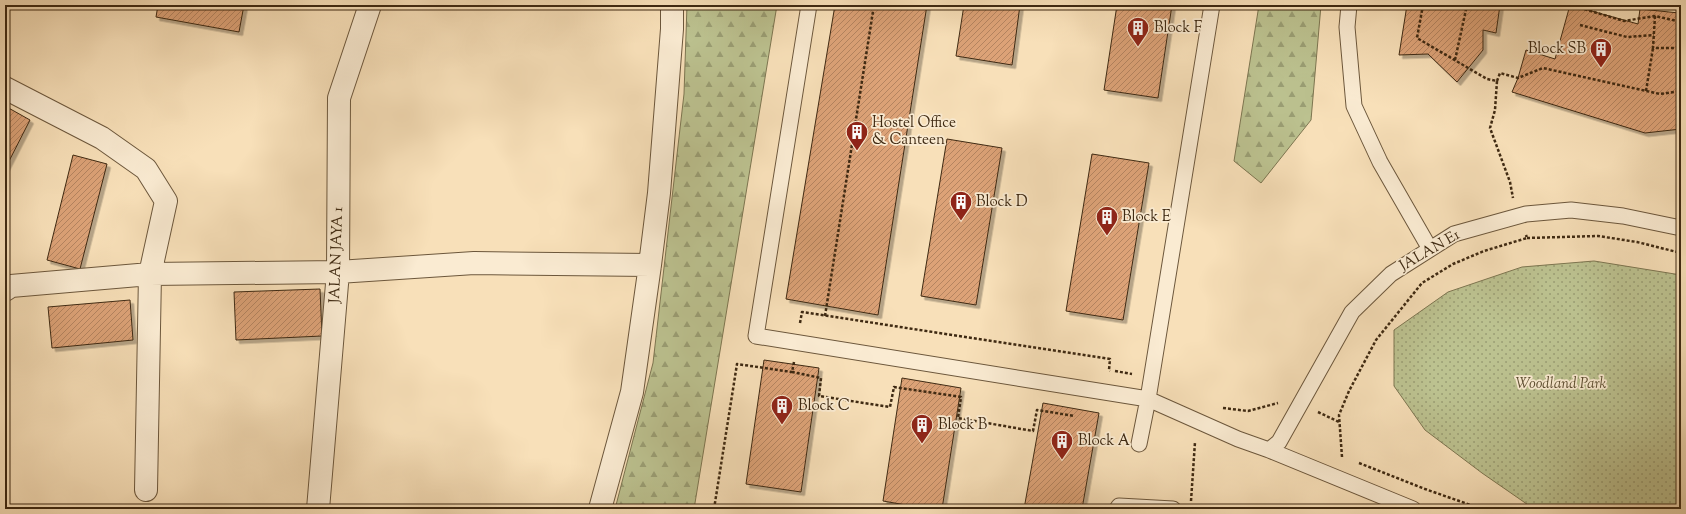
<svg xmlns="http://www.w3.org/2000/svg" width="1686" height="514" viewBox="0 0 1686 514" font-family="'Sorts Mill Goudy',serif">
	<defs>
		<pattern id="green-dots" width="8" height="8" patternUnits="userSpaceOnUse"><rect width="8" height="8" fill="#bcc290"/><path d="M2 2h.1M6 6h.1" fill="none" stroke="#9a9e74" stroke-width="1.8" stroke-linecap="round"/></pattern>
		<pattern id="forest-firs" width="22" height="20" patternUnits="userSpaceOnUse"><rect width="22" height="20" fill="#bcc290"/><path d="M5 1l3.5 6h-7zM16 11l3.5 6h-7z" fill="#9a9e74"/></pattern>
		<pattern id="building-hatch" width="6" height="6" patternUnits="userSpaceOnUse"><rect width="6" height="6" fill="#dca277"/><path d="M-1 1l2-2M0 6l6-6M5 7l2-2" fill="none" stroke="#b48460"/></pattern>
		<filter id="shadow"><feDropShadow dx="3.5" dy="3.5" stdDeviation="0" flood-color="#0004"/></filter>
	</defs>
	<rect width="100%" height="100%" fill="#f8e0b9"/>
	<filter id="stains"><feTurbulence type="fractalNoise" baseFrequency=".005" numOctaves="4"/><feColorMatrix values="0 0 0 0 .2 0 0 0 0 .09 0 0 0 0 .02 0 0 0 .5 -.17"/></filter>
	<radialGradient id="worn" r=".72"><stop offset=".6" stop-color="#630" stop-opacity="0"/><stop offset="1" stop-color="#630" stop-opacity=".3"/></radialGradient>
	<path fill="url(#green-dots)" stroke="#7d7651" d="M1594,261L1681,275V509H1534L1482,473L1425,430L1394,386V330L1448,292L1522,267Z"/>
	<path fill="url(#forest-firs)" stroke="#7d7651" d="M687,5H777L694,509H615L653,363L684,94Z
		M1259,5H1321L1311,120L1261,183L1234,161Z"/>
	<path fill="url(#building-hatch)" stroke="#3e2912" filter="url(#shadow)" d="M158,5H244L239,32L156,17Z
		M835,5H927L878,315L786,299Z
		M964,5H1020L1012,65L956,56Z
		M1117,5H1172L1158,98L1104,90Z
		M1407,5H1500L1496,33L1483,30V50L1457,82L1428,54L1399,55Z
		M1570,5L1638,24L1640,9L1679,13L1677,26L1681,27V129L1645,133L1512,92L1518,78L1526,50L1555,59Z
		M5,106L30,120L5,169Z
		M947,139L1002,148L976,305L921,296Z
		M1092,154L1149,163L1123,320L1066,311Z
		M73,155L107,164L80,269L47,260Z
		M320,289L322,336L236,340L234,292Z
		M130,300L133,340L52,348L48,307Z
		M764,360L819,368L801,492L746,484Z
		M902,378L961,388L942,509H929L883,501Z
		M1043,403L1099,413L1082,509H1024Z"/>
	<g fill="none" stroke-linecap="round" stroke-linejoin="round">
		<g stroke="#6c573c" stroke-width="17">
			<path id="service" d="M809,5L756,336L1148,399L1139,444
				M1212,5L1148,399L1238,439L1269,450L1413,509
				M1349,5L1347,27L1354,106L1380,162L1430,249
				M1269,450L1279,442L1352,312L1391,274L1454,234L1526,214L1571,210L1623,216L1681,228
				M1117,509L1119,506L1173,509"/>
		</g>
		<g stroke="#6c573c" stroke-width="24">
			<path id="minor" d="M5,88L102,138L146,169L166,201L150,274L146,490
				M5,290L11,286L150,274L338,272L474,263L650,265
				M318,509L338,272L339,98L370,5
				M600,509L632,392L650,265L659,193L672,29V5"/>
		</g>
		<path stroke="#3e2912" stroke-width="2.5" stroke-dasharray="3 2" stroke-linecap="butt" d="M1423,5L1417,38L1487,79L1497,81L1495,110L1490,128L1510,182L1513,198
			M1576,5L1577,7L1624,21L1655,16L1681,22
			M1655,16L1653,48H1681
			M1580,25L1627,37L1654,35
			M1455,60L1467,5
			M1497,81L1500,73L1518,78L1543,68L1660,94L1681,91
			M1646,91L1653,48
			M1527,238L1598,236L1637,242L1681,253
			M825,316L874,5
			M800,323L802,312L1110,359L1109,370L1110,371
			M794,362L792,372L821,378L819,396L890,407L894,387L961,397L958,418L1033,431L1037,410L1075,416
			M1115,371L1132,374
			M1223,408L1248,411L1278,403
			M1318,412L1339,422
			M1342,457L1339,415L1349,391L1376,340L1422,283L1453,264L1484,251L1527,238L1526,235
			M1359,463L1425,489L1482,509
			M1191,501L1195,442
			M714,509L737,364L792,372"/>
		<use href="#service" stroke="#faebd2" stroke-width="15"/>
		<use href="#minor" stroke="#faebd2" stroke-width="22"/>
	</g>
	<defs>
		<g id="building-pin" transform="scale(1.15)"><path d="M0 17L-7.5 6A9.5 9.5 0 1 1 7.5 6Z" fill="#8f2418" stroke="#faebd2"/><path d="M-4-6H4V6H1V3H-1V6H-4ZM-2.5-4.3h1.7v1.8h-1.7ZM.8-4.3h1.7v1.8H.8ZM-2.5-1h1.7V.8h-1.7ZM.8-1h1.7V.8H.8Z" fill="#fff"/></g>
	</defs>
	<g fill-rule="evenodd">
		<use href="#building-pin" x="1138" y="28"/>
		<use href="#building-pin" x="1601" y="49"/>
		<use href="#building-pin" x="857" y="132"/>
		<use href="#building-pin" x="961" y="202"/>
		<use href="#building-pin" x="1107" y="217"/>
		<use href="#building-pin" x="782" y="406"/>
		<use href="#building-pin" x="922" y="425"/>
		<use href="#building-pin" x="1062" y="441"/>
	</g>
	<g text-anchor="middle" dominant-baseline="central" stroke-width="3.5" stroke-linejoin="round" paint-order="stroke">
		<g font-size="15" fill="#3e2912" stroke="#faebd2" text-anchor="start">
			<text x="1154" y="28">Block F</text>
			<text x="1586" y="49" text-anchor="end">Block SB</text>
			<text x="872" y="123">Hostel Office<tspan x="872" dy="17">&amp; Canteen</tspan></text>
			<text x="976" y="202">Block D</text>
			<text x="1122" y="217">Block E</text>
			<text x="798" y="406">Block C</text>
			<text x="938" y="425">Block B</text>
			<text x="1078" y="441">Block A</text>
		</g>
		<g font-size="15" fill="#3e2912" stroke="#faebd2">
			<text transform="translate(1430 251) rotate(-30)">JALAN E1</text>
			<text transform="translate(337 255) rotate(-88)">JALAN JAYA 1</text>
		</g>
		<g font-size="15" font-style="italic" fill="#5e4f32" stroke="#faebd2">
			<text x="1561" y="384">Woodland Park</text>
		</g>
	</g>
	<rect width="1686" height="514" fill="none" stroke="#f8e0b9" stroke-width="20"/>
	<rect x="6" y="6" width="1674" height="502" fill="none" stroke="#3e2912" stroke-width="2"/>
	<rect x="10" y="10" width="1666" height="494" fill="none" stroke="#3e2912"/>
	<rect width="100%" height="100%" filter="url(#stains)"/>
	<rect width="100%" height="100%" fill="url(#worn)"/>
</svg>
